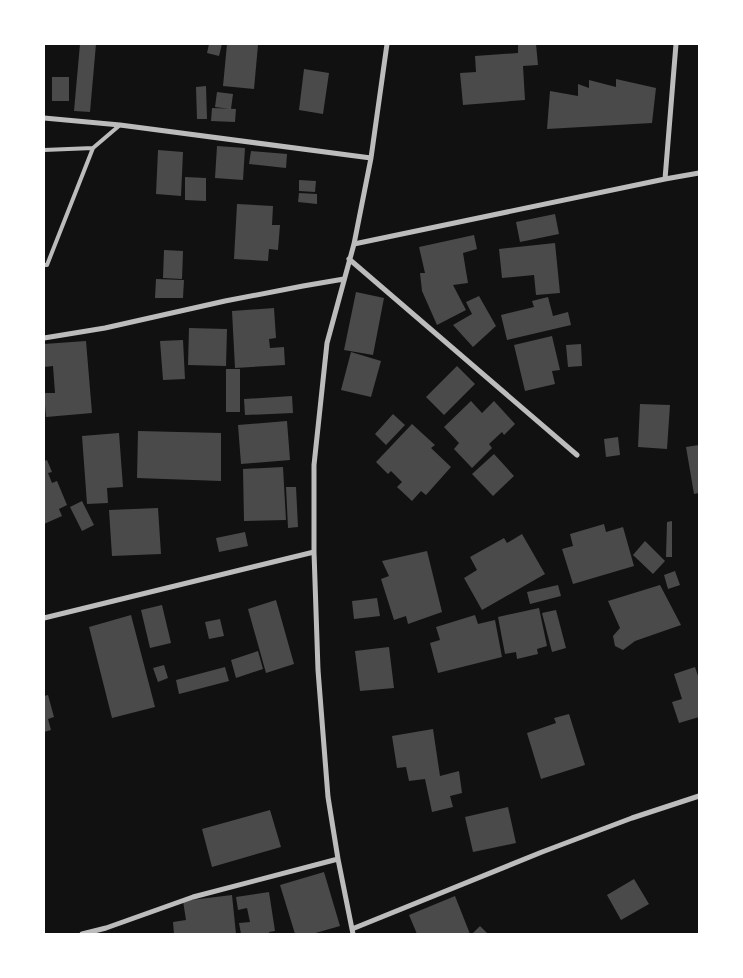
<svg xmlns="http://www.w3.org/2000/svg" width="743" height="978" viewBox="0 0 743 978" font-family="'DM Sans',sans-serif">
	<rect width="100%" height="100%" fill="#111"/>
	<path fill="#4a4a4a" d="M80,44H96L90,112L74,111Z
		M209,44H222L219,56L207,53Z
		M227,44L258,45L254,89L223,86Z
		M518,44H536L538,65L523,66L525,100L463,105L460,73L476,72L475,56L518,53Z
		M304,69L329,73L323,114L299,110Z
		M52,77H69V101H52Z
		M616,79L656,88L652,123L547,129L550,91L578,96V84L589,88V80L616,87Z
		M206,86L207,119H197L196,87Z
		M217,92L233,94L231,109L215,107Z
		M212,108L236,109L235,122L211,121Z
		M217,146L245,148L243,180L215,178Z
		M158,150L183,152L181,196L156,194Z
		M251,151L287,154L286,168L249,164Z
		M185,177L206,178V201L185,200Z
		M299,180L316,181L315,192L299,191Z
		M299,193L317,194V204L298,202Z
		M237,204L273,206L272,225H280L278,250L269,249L268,261L234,259Z
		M555,214L559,234L520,242L516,222Z
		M474,235L477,249L463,253L468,283L453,285L466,310L437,325L422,291L420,273H425L419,247Z
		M555,243L560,293L536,295L534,275L502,278L499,249Z
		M164,250L183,251L182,279L163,278Z
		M156,279L184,280L183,298H155Z
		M356,292L384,298L373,355L344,350Z
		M479,296L496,326L473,347L453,325L472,314L466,302Z
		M548,297L553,316L568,312L571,325L507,340L501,315L534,307L532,301Z
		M274,308L276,338L269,339L270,348L284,347L285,365L235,368L232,311Z
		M189,328L227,329L226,366L188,365Z
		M552,336L560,370L552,371L555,384L525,391L514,345Z
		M183,340L185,379L163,380L160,341Z
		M86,341L92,413L46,417L44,393H55L53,366L44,367V344Z
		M581,344L582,366L568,367L566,345Z
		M351,352L381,361L371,397L341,390Z
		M457,366L475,384L444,415L426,397Z
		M226,369H240V412H226Z
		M292,396L293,413L245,415L244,399Z
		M471,401L482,413L494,401L515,424L504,435L502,432L489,444L492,448L472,468L454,449L459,443L444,427Z
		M640,404L670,405L667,449L638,447Z
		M393,414L405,425L386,445L375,434Z
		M287,421L290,460L241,464L238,425Z
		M412,424L435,445L431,448L451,467L426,495L421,491L412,501L397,487L402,482L391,471L388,474L376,462Z
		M138,431L221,433V481L137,478Z
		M119,433L123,487L107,488L108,503L87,504L82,436Z
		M618,437L620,455L606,457L604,439Z
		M699,445V493L694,494L686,447Z
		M494,454L514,476L493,496L472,474Z
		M47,460L52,472L48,473L52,483L57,481L67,505L59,509L62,516L44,524V461Z
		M283,467L286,520L244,521L243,469Z
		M286,487H296L298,527L288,528Z
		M82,501L94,525L82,531L70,507Z
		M158,508L161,554L112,556L109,510Z
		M672,521V557H666L667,522Z
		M604,524L606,532L623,527L634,566L573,584L562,549L573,546L570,534Z
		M245,532L248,546L219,552L216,538Z
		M522,534L545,574L482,610L464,578L477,570L470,557L504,538L507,543Z
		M645,541L665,561L653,574L633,555Z
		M427,551L442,612L408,624L406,616L394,620L381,579L389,576L382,561Z
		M675,571L680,585L668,589L664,575Z
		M558,585L561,596L530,604L527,592Z
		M660,585L681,625L635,641L623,650L615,646L613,636L620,628L608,601Z
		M377,598L380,616L354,619L352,601Z
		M276,600L294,664L266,673L248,609Z
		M162,605L171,643L150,648L141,610Z
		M539,608L547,646L537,649L538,654L517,659L516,652L505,654L498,617Z
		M556,610L566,648L552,652L542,613Z
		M131,615L155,707L112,718L89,627Z
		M475,615L478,624L495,620L502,657L438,673L430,643L440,640L436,627Z
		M220,619L224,636L209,639L205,622Z
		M389,647L394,688L360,691L355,651Z
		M258,651L263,669L236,678L231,660Z
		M164,665L168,678L158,682L153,668Z
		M225,667L229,681L179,694L176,680Z
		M695,667L699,679V717L679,723L672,702L682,699L674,674Z
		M48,695L54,717L48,719L51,730L44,732V696Z
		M569,714L585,765L541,779L527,733L556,723L554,718Z
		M433,729L440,776L459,771L462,793L450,796L453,807L432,812L425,779L409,781L406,767L397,768L392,736Z
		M508,807L516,843L473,852L465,817Z
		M270,810L281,847L212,867L202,829Z
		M324,872L340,926L312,934H295L280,885Z
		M634,879L649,904L621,920L607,895Z
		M269,892L275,931L269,932V934H241L239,923L250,922L247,908L238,910L236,897Z
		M232,895L236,934H174L173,922L186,920L183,901Z
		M455,896L470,934H417L409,915Z
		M480,926L488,934H472Z"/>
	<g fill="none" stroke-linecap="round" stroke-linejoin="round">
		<path stroke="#bcbcbc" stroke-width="4" d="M44,150L93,148L120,125
			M44,265H47L93,148"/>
		<path stroke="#bcbcbc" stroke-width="5" d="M44,118L120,125L371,158
			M665,179L676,44
			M354,244L665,179L699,173
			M349,259L577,455
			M44,338L105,328L225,301L303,286L344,279
			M44,618L314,552
			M352,929L542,852L632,818L699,796
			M82,934L106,928L193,897L338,859
			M353,934L338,859L328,797L318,670L314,552V465L327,343L354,244L371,158L387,44"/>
	</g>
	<rect width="743" height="978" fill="none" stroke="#ffffff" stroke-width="90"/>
</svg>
